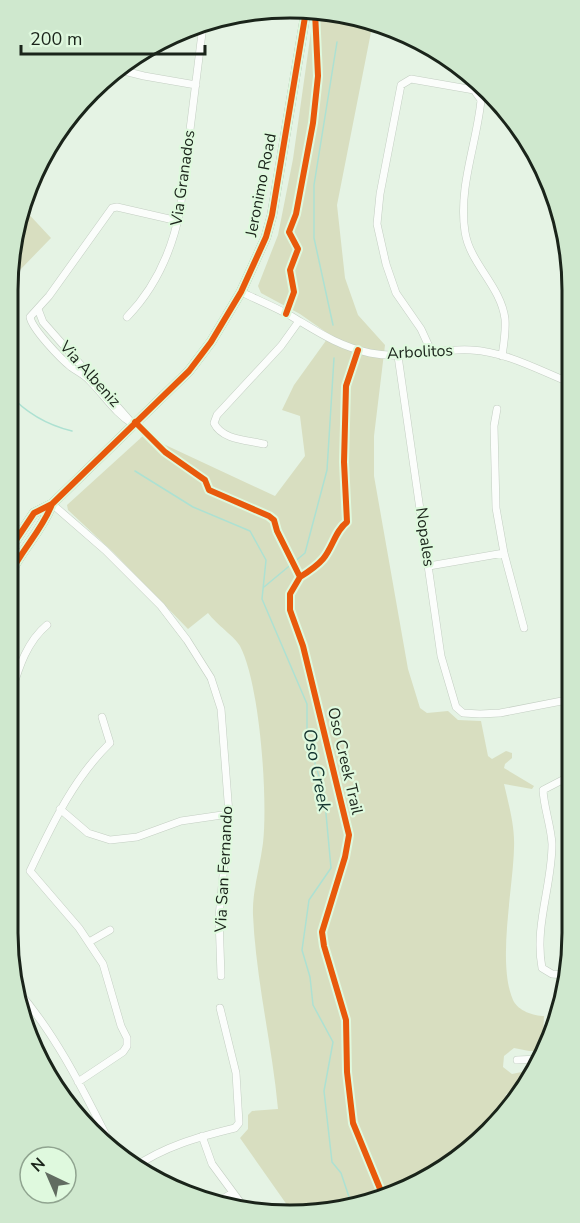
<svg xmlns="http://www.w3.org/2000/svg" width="580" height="1223" viewBox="0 0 580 1223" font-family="'Nunito Sans',sans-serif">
	<rect width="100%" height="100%" fill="#e5f3e4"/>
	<path fill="#d8dec0" d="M313,17L372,27L337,205L345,278L358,315L385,345L374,436V476L408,669L420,708L427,713L448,711L458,720L481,721L488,756L492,759L506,751L512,753V758L505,764L504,768L534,786L532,789L504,784C509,806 515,826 514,848C513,890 497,963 513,1000C518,1011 534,1016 544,1016L542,1051H529L514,1048L504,1056L503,1067L512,1074L531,1070L518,1092L506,1094L501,1120L415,1186L327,1213L292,1212L240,1138L248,1129V1115L252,1111L278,1109C272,1044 256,981 253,915C252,892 260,867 263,843C268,799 260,684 240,646C235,637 216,624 208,613L188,629L113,552L68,510L67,505L144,435L275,496L305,456L300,416L282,410L294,385L330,335L300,314L261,293L258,286L278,235L293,159Z
		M51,149H53L42,183L31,179Z
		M24,209L51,238L19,271L13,264Z"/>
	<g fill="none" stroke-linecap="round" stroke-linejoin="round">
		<path stroke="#ade1d2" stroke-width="1.5" d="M333,325L314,238V185L337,42
			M8,393C25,412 47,425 72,431
			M135,471L193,507L250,531L266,560L262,599L307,704V738L324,792L331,868L309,900L302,950L310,977L313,1005L333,1042L324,1091L332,1162L341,1173L352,1206
			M264,587L305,553L327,470L334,358"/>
		<g stroke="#c3cec2" stroke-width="8">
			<path id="minor" d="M120,70L144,76L196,85
				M556,200V208L560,217
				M241,292C258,300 275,307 291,316C318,332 338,346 370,353C404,360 437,348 471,350C507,352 538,370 571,383
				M38,309L43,322L131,422
				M127,317C156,287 172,251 180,210L203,25
				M432,353L421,329L396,293L386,264L377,224L380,194L401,85L411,79L474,90L481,100C477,143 458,187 465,232C470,264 501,286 505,319C506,331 504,343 502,356
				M398,356L441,656L456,707L463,713L480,714L500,713L572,699
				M497,409L494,426L496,508L504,553L524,628
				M133,424C115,413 105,396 90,381C85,375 78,372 71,367C61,359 32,329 30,317L49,296L112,208L117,207L178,221
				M264,444C247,440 222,440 214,423L217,415L281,346L299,321
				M52,504L105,550L161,606L187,640L211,678L221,709L229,814L219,917L221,976
				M429,566L504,553
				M8,668L18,672
				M8,702C17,675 24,644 47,625
				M60,809L88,833L110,840L137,837L181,821L229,814
				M89,942L110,930
				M564,975L552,974L542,968C534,926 552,886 552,844C551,826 544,808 543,790L572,775
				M17,990C58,1037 85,1094 113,1149
				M517,1060L540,1059
				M78,1082L123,1052L127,1046V1038L121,1026L103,964L79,928L30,871C52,825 73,779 110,743L102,717
				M202,1136L212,1164L246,1210
				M133,1168C165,1146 198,1137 235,1128L239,1123L236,1073L220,1008
				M217,1203L232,1193"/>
		</g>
		<g stroke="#90a699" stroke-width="10">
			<path id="major" d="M8,552L34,513L52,504L189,371L211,342L241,292L266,237L272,215L306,11
				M8,578C20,551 42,531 52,504"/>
		</g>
		<use href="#minor" stroke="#fbfdfb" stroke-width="7"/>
		<use href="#major" stroke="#dbe6e0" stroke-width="9"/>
		<g stroke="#dff9de" stroke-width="10">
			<path id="cycleway" d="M286,314L294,292L290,270L298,249L289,232L296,214L313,123L318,76L315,12
				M135,422L165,452L205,480L209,490L269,516L274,520L277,531L300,577L290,594V610L303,646L349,835L345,857L322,932L324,946L346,1020L347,1072L353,1123L383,1196
				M8,552L34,513L52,504L189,371L211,342L241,292L266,237L272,215L306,11
				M300,577C308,572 317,566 323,559C333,547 335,531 347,522L344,462L346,386L358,350
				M8,578C20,551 42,531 52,504"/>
		</g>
		<use href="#cycleway" stroke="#e8590c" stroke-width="6"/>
	</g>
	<g text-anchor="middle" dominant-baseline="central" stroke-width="4.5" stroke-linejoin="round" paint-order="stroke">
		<g font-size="16" fill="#1a241a" stroke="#dff9de">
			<text transform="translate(183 178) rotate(-82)">Via Granados</text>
			<text transform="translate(261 185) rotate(-79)">Jeronimo Road</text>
			<text transform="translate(420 352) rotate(-3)">Arbolitos</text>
			<text transform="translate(90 374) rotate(48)">Via Albeniz</text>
			<text transform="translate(425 537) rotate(82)">Nopales</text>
			<text transform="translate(345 761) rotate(77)">Oso Creek Trail</text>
			<text transform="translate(224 869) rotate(-87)">Via San Fernando</text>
		</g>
		<g font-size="18" font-style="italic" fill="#11322d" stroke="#dff9de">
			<text transform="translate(317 770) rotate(79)">Oso Creek</text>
		</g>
	</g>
	<path d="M0 0H580V1223H0ZM290 18H290A272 272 0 0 1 562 290V933A272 272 0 0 1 290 1205H290A272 272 0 0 1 18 933V290A272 272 0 0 1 290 18Z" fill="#cfe8ce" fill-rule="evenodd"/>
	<path fill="none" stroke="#1a241a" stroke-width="3" d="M290 18H290A272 272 0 0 1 562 290V933A272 272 0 0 1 290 1205H290A272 272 0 0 1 18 933V290A272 272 0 0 1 290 18Z"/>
	<g transform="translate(48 1175) rotate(316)"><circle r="28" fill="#dff9de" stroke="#90a490" stroke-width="1.5"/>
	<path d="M0-4.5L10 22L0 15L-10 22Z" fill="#616c61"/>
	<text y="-9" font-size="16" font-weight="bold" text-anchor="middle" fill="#1a241a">N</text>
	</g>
	<path d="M21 45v9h184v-9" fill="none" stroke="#1a241a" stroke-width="3"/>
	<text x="30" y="45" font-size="18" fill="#1a241a" stroke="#dff9de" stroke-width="4.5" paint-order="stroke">200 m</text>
</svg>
